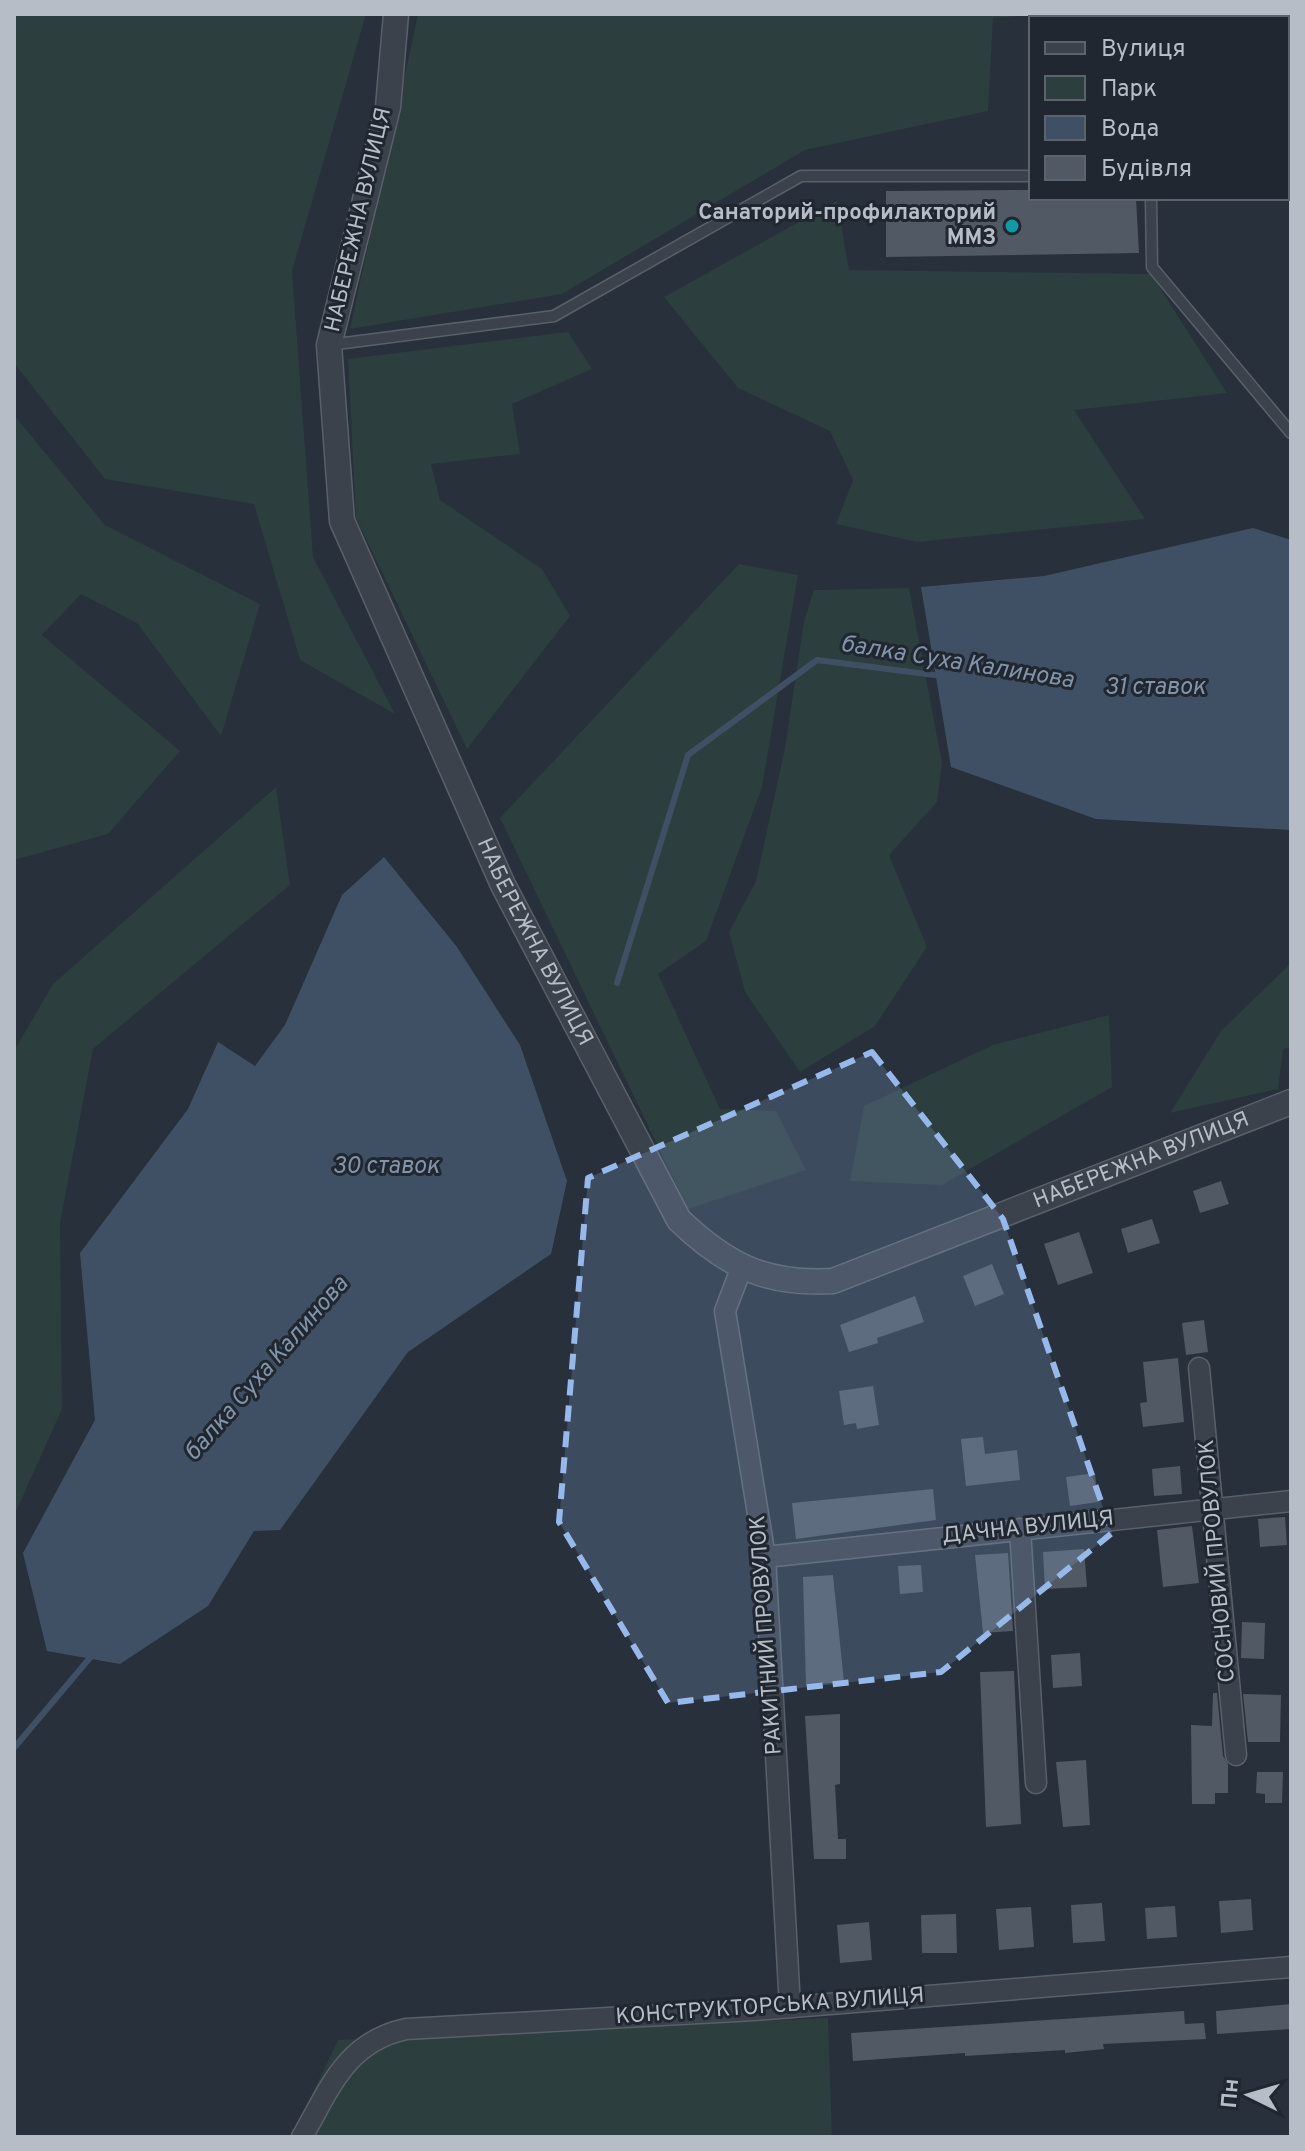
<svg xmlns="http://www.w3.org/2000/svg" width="1305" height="2151" viewBox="0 0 1305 2151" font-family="Overpass,sans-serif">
	<rect width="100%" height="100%" fill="#27303b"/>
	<path fill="#2c3e3e" d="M14,14H366L292,271L313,557L395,714L300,660L254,504L105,479L14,363Z
		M418,14H1048L993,18L988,111L805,150L562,294L350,329Z
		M837,201L849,270L1151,274L1227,393L1074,410L1145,519L917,542L836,524L853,480L830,431L738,388L664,297Z
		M568,332L592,369L512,404L520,454L431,464L440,500L542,569L570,616L467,749L356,518L348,359Z
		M14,415L105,525L260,604L221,736L137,623L81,594L42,635L180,751L108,834L14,860Z
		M739,564L798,575L762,787L706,941L658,974L720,1109L776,1111L806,1170L688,1209L500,818Z
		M909,588L942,763L937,802L889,855L927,947L875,1026L800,1072L745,992L729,932L756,881L785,748L804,621L814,590Z
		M276,787L290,885L93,1049L60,1223L62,1409L14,1516V1051L53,984Z
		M1291,963V1047L1283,1049L1278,1089L1170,1113L1221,1031Z
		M1109,1015L1112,1087L942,1185L850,1181L864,1106L993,1045Z
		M828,2018L832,2137H292L338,2040Z"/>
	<path fill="#405064" d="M1253,528L1291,540V830L1096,819L951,767L921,587L1044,576Z
		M384,857L457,947L520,1045L567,1181L551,1254L408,1352L280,1530L254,1531L208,1606L120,1664L47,1651L23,1553L95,1420L80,1253L188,1109L218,1042L255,1066L285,1025L342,895Z"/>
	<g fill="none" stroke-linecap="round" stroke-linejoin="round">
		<path stroke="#405064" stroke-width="6" d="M617,983L688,755L817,660L942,676
			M14,1748L94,1653"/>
	</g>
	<path fill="#515965" d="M1031,190V198H1136L1139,253L886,257V191Z
		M1221,1181L1229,1204L1200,1213L1193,1191Z
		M1152,1219L1160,1243L1128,1253L1121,1229Z
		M1079,1232L1093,1273L1058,1285L1044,1244Z
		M992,1264L1004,1294L975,1306L963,1276Z
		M915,1296L924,1322L877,1338L878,1343L849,1352L840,1325Z
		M1204,1320L1208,1352L1186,1355L1182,1323Z
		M1178,1358L1184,1422L1143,1427L1140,1403L1147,1402L1143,1362Z
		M873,1386L879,1425L857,1429L856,1423L844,1425L839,1391Z
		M983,1437L985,1454L1017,1450L1020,1480L966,1486L961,1439Z
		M1180,1466L1182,1494L1154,1496L1152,1469Z
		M1095,1473L1098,1502L1070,1506L1066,1477Z
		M933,1489L936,1520L796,1539L792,1503Z
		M1285,1517L1287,1545L1260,1547L1258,1519Z
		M1192,1526L1199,1583L1163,1587L1157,1530Z
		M1084,1549L1087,1587L1045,1589L1043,1552Z
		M1008,1553L1013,1631L983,1633L975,1555Z
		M921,1565L923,1592L900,1594L898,1566Z
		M833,1575L844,1682L806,1685L803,1577Z
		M1242,1622L1265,1623L1264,1659L1241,1658Z
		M1080,1653L1082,1686L1053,1688L1051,1655Z
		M1014,1671L1021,1824L986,1827L980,1672Z
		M1213,1693H1217L1223,1756L1228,1764V1793H1215V1804H1192L1191,1725L1212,1726Z
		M1243,1694L1281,1695L1280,1742H1248Z
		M840,1714V1784L835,1785L838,1839H846V1859H814L805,1716Z
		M1086,1760L1090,1825L1063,1827L1056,1762Z
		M1257,1772H1283L1282,1803H1265V1794L1256,1793Z
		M1251,1899L1253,1930L1221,1933L1219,1901Z
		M1102,1903L1105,1941L1073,1943L1071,1905Z
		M1175,1906L1177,1937L1147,1939L1145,1908Z
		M1031,1907L1034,1947L999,1950L996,1909Z
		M956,1914L957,1953H922L921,1915Z
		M869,1922L872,1960L840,1963L837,1925Z
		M1291,2004V2029L1217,2034L1216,2011Z
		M1184,2011L1185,2024L1204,2023L1206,2039L1103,2044L1104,2049L1065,2053V2050L965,2056V2053L853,2061L851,2033Z"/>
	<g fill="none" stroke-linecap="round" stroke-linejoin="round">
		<g stroke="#596069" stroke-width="13">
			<path id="service" d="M1151,198L1152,267L1291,433
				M329,345L554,316L801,176H1031"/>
		</g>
		<g stroke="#596069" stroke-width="23">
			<path id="minor" d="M741,1269L725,1311L765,1557L790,2007
				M1199,1368L1236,1755
				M1020,1529L1036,1783
				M765,1557L1291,1501
				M302,2137C330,2088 346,2042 406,2029L754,2010L1291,1967"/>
		</g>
		<g stroke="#596069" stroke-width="27">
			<g id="tertiary">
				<path id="s1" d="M396,14L388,107L329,345L342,521L503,885L679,1220C726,1265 765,1285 833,1281L1291,1102"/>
			</g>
		</g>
		<use href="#service" stroke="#3b424b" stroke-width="10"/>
		<use href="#minor" stroke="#3b424b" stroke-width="20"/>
		<use href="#tertiary" stroke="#3b424b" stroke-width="24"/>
	</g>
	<path fill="#97b8eb" fill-opacity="0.2" stroke="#97b8eb" stroke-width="6" stroke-dasharray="16 10" stroke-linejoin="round" d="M872,1052L1003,1219L1112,1533L941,1672L668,1703L559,1522L588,1178Z"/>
	<circle fill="#0f9aa8" stroke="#202730" stroke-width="3" cx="1012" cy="226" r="8"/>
	<g text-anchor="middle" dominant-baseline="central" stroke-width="6" stroke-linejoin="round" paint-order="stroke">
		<g font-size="22" font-weight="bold" fill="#b7bdc6" stroke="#202730" text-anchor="end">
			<text x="996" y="213">Санаторий-профилакторий<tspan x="996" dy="25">ММЗ</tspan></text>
		</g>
		<g font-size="22" fill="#b7bdc6" stroke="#202730">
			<text transform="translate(359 220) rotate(-77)">НАБЕРЕЖНА ВУЛИЦЯ</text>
			<text stroke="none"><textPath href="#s1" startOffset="978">НАБЕРЕЖНА ВУЛИЦЯ</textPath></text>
			<text stroke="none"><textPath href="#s1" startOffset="1794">НАБЕРЕЖНА ВУЛИЦЯ</textPath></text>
			<text transform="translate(1028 1528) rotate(-6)">ДАЧНА ВУЛИЦЯ</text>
			<text transform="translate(1218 1561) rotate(-95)">СОСНОВИЙ ПРОВУЛОК</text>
			<text transform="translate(767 1635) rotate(-94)">РАКИТНИЙ ПРОВУЛОК</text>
			<text transform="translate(770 2007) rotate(-4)">КОНСТРУКТОРСЬКА ВУЛИЦЯ</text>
		</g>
		<g font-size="24" font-style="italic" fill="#8294aa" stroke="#202730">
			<text transform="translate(957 663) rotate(9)">балка Суха Калинова</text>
			<text x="1155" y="688">31 ставок</text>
			<text x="386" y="1167">30 ставок</text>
			<text transform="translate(267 1369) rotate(-49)">балка Суха Калинова</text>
		</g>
	</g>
	<rect width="1305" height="2151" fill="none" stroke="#b7bdc6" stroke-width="32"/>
	<rect x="1029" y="16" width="260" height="184" fill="#202730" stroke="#5c636c" stroke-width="2"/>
	<rect x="1045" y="42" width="40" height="12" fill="#3b424b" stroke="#5c636c" stroke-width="2"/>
	<text x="1101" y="56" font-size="24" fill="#b7bdc6">Вулиця</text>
	<rect x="1045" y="76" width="40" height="24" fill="#2c3e3e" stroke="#5c636c" stroke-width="2"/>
	<text x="1101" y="96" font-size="24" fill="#b7bdc6">Парк</text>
	<rect x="1045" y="116" width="40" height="24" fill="#405064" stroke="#5c636c" stroke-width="2"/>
	<text x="1101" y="136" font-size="24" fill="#b7bdc6">Вода</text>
	<rect x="1045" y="156" width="40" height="24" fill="#515965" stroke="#5c636c" stroke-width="2"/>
	<text x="1101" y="176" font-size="24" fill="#b7bdc6">Будівля</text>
	<g transform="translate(1249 2095) rotate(275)" stroke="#202730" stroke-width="6" paint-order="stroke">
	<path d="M0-6L14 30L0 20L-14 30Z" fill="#b7bdc6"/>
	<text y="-12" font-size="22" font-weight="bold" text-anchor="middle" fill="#b7bdc6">Пн</text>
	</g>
</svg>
